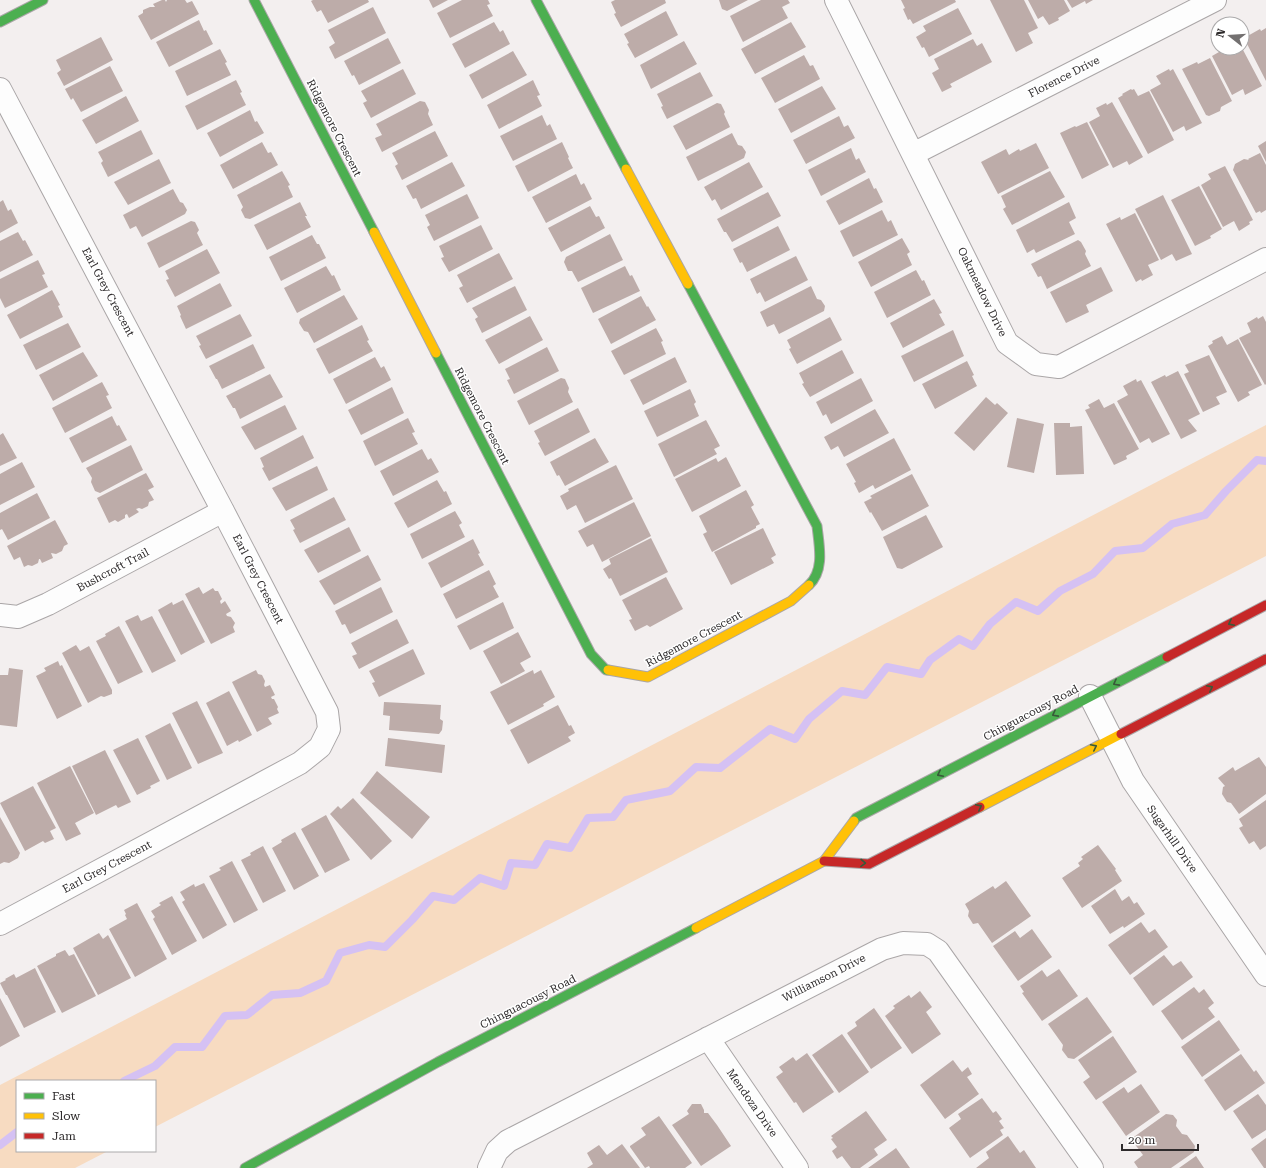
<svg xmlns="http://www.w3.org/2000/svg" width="1266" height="1168" viewBox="0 0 1266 1168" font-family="'Roboto Serif',serif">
	<rect width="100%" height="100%" fill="#f3efef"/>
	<path fill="#f7dbc1" d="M1266,425V556L155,1127V1081H17V1151H108L75,1168H0V1085Z"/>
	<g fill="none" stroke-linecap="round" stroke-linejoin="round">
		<path stroke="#d5c1f3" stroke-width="8" d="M124,1081L155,1066L175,1047H202L225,1016L247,1015L272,995L300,993L326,981L340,953L369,945L385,947L412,920L433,896L454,900L480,878L504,886L511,863L535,865L547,844L570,848L588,818L613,817L626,800L670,791L696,767L720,768L770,729L795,739L809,719L842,691L865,695L887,667L921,674L930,660L959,639L973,646L990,624L1016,602L1038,611L1060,591L1093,574L1115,551L1143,548L1172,524L1205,515L1226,491L1257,460L1266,461
			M0,1145L17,1132"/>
	</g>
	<path fill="#bdaca9" d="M162,0H165L166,2L167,0H185L187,3L192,1L199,14L151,40L138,16L143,13V10L150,7H155L153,4Z
		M313,0H368L369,2L328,23L321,10L317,12L311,1Z
		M429,0H448L433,8Z
		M462,0H488L490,4L487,5L493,16L450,38L437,13Z
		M615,0H665L666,3L621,27L614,14L616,13L611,2Z
		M719,0H748L727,11L722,9Z
		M761,0H788L790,3L782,7L788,18L743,42L730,16Z
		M901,0H955L956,2L913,24L910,19L908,20L903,9L905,8Z
		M990,0H1024L1038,28L1028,33L1033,43L1016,52Z
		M1028,0H1064L1070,11L1058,18L1059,20L1049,25L1043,16L1038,19Z
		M1067,0H1093L1086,4L1085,1L1072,8Z
		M373,7L386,33L335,59L329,47L335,43L328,30Z
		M958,8L972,34L929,57L924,47L922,48L916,37L926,31L923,26Z
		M666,11L678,35L635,58L627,44L629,43L624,34Z
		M199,20L204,31L206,30L213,44L169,67L156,42Z
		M494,22L500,32L503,30L510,44L465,68L452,44Z
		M791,22L806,47L755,74L741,49Z
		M1266,28V81L1244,38L1260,29L1261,31Z
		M101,37L113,60L64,86L57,73L61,70L56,60Z
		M388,38L401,63L359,85L354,75L352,76L344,61Z
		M973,39L977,46L982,43L992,62L950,84L952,87L942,92L932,73L939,69L934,59Z
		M684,41L697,64L651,89L640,65Z
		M1226,48H1237L1238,50L1242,48L1262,86L1245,95L1243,89L1232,95L1212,56Z
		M220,49L227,62L225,63L231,75L187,96L175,71Z
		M513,51L527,75L482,99L469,75Z
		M804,55L810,66L813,65L820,79L775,103L761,78Z
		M1210,58L1232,101L1221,107L1220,111L1209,116L1206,115L1182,69L1197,62L1198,64Z
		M110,66L123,91L81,112L73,98L71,100L65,89Z
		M403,69L416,94L371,118L363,103L367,101L361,91Z
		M1169,69L1170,71L1173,69L1202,123L1186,131L1184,126L1173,132L1150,90L1161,84L1156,76Z
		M700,72L713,96L667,119L661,107L663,106L657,94Z
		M236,80L242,92L240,93L246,105L197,130L185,106Z
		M533,80L540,95L537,96L542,106L499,129L487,105Z
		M822,86L836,109L791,133L778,109Z
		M1131,89L1132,90L1134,89L1138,96L1149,91L1174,140L1148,154L1118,98L1123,95L1122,94Z
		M126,96L139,121L96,144L82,120Z
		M420,101L425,102L429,110L428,114L433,125L382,152L375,138L382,135L376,124Z
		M1112,102L1143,157L1129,165L1127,161L1113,168L1089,122L1100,116L1096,108L1106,103L1107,105Z
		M717,103L721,104L725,112L724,114L730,127L686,150L673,126Z
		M250,110L255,122L257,121L264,133L220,157L207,133Z
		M542,115L547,126L550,124L557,139L513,161L500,136Z
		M839,116L844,127L848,125L855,138L806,164L793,140Z
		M1087,122L1109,165L1082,179L1060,133L1075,126L1076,127Z
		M141,130L153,154L108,177L101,163L103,161L98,152Z
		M435,131L448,156L402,180L395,166L398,164L392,153Z
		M732,133L738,145L742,146L746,152L744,158L698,181L686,157Z
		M1266,141V162L1258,146Z
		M262,142L268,153L271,152L278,165L233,189L220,165Z
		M562,142L569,157L568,158L573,168L528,192L515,166Z
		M1036,143L1049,168L998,194L981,162L1006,149L1009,155L1019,149L1020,151Z
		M851,148L856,160L859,158L866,172L821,196L808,170Z
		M1260,153L1266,165V210L1261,213L1260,211L1256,213L1233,170L1235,164L1244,159L1249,160L1248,159Z
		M159,159L171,183L128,205L114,182Z
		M452,162L465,186L421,209L416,198L413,199L406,186Z
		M749,162L763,187L721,210L715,199L712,201L704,187Z
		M1225,166L1253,220L1249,222L1250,224L1239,231L1234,221L1223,227L1201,185L1211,179L1208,174Z
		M282,171L290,185L288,186L293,197L250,219L245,218L241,210L243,207L237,195Z
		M1050,171L1065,197L1012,225L1003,209L1006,207L1001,196Z
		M576,174L581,185L584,183L592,199L546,223L532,197Z
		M869,178L874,189L876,188L883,202L839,225L826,201Z
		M1199,186L1222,229L1210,236L1211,238L1195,246L1171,200Z
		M173,189L180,202L183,203L187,210L185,214L142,237L136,226L130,229L123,215Z
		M768,192L781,216L732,242L726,232H724L717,219Z
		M467,194L479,218L434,241L427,227L430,225L425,215Z
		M1163,195L1192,254L1176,261L1172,254L1161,260L1135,209Z
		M3,200L8,211L11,209L18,223L0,233V202Z
		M300,202L307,216H305L311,227L267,250L254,225Z
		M1069,202L1076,218L1069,222L1075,234L1036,253L1034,249L1027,253L1016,230Z
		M590,206L596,217L599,216L605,228L561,252L548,228Z
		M882,210L888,222L891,220L898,235L853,257L840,231Z
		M1135,213L1159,260L1148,265L1153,275L1142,281L1141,279L1136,282L1106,224L1120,217L1121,220Z
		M191,221L195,222L199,230L197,233L203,245L159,268L147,243Z
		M481,225L493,249L449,272L441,258L444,257L439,246Z
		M778,226L790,250L747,272L742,262L740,263L733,249Z
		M18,232L23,241L25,240L33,255L0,272V241Z
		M610,234L623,260L578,282L572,271H568L564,262L566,257Z
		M312,235L317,244H319L326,258L281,281L269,257Z
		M902,238L910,252L907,254L912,265L871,287L858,262Z
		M1078,240L1081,242L1086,251L1085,254L1091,266L1047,289L1041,276L1038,277L1031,264Z
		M207,249L220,273L175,297L166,280L169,279L165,271Z
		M499,253L513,279L467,303L459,288L463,286L457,275Z
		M796,256L808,280L765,302L760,292L757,294L750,279Z
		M38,260L45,274L42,275L48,287L5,308L0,298V279Z
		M326,266L332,276L334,275L341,290L297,313L284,288Z
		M625,266L630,276L632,275L640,291L593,313L581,288Z
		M1101,267L1113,291L1086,305L1089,312L1066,323L1050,292Z
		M916,270L922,281L924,280L931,295L887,318L874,292Z
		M220,283L232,306L186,329L180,316L181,315L177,306Z
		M515,286L527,310L482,333L475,319L478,317L472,308Z
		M811,286L817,299L821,300L825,306L824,311L779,334L774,324L767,327L760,312Z
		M52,290L60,305L58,306L63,317L20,339L7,315Z
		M344,295L358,319L314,343L308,332L304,331L299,323L300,319Z
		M641,296L647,307L648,306L656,320L611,344L598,319Z
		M934,299L942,313L939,314L945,325L903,348L890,323Z
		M240,314L252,336L206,359L199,346L201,345L196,336Z
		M530,316L543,340L499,364L485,340Z
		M1263,316L1266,322V384L1265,385L1239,338L1251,332L1247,323L1257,317L1258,319Z
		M830,317L842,340L797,364L789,349L791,348L787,340Z
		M68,323L81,347L36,370L23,345Z
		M362,325L369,340L367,341L373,351L329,374L316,349Z
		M656,328L663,341L661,342L666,354L624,375L611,351Z
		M953,330L964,356L914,382L901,356Z
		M1222,336L1227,345L1238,339L1262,385L1248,392L1250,395L1238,402L1208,346L1213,343L1212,341Z
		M253,344L265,368L222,389L217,379H216L209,366Z
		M547,347L559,371L514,394L507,380L510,379L505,369Z
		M842,350L854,373L810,397L802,384L804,383L799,373Z
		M83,352L98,376L53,401L39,375Z
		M1209,355L1227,392L1216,397L1220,404L1203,412L1184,374L1189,372L1185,365Z
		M375,357L381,368L384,366L391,380L346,404L333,379Z
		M675,357L687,382L643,405L630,380Z
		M967,361L974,375L972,376L977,386L935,409L922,384Z
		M1178,371L1200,414L1188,420L1197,431L1181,439L1151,382L1165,375L1166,377Z
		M270,374L283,397L240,419L235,408H233L226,396Z
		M561,378L565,379L569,388L568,392L573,402L529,425L517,401Z
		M861,378L873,401L831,424L826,414L823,416L816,402Z
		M1136,379L1137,382L1141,380L1170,434L1152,443L1149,438L1140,443L1117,401L1128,395L1123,386Z
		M102,382L109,395L106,396L112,408L65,433L52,408Z
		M392,387L404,413L361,435L348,410Z
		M690,389L696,402L694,404L699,416L657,437L644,411Z
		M986,397L995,405L997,403L1008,413L974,451L954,433Z
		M1099,399L1104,408L1114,403L1139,449L1126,456L1127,459L1114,465L1085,410L1090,408L1088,405Z
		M285,405L297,429L255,450L241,427Z
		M578,408L590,432L545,456L538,443L540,442L534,431Z
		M875,409L889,433L844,457L838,446L831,450L824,437Z
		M112,416L117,426L119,425L127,440L82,463L69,438Z
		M408,418L415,432L412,433L418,444L375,466L363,441Z
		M1017,418L1044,424L1034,473L1007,467Z
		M706,420L720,446L714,449L717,454L674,477L658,444Z
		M1054,423H1070V427L1082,426L1084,474L1056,475Z
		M3,433L17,458L0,466V435Z
		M303,435L314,458L269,481L262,468L264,467L260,458Z
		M595,438L609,462L565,486L559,475L557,476L550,462Z
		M894,438L911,470L875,489L873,485L859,493L854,483L856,482L846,464Z
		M131,445L143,470L100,493L95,491L91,482L92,478L86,468Z
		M422,449L428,460L431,458L439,472L393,496L380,471Z
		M726,457L741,486L692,512L675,479L716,458L718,462Z
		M22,462L35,487L0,505V474Z
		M616,465L633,499L585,523L576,505L567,510L560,496L569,491L568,489Z
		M317,466L328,490L286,511L272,488Z
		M146,473L154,487L148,490L154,500L149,502L148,506L142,509L139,508L136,509L139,512L129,518L127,514L125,515V518L118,522L115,520L109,523L97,498Z
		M912,474L929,506L882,531L871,512L870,513L864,502L872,498L870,496Z
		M437,480L444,492L446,491L452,504L408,528L394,503Z
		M746,490L754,505L751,507L760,524L756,526V528L712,552L703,534L707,532L699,516Z
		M37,493L50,518L8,540L2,529L0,530V513Z
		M334,497L346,520L300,543L293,530L295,529L290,520Z
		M634,502L651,536L602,562L593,544L587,547L578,531Z
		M455,511L462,523L459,525L465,537L422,559L410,534Z
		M926,515L943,547L902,569L897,568L883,537Z
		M55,520L68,544L64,546L62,551L56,554L51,553L53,558L42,563L40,559H39L38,563L32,566L28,565L24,567L20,557L14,560L7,546Z
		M349,527L361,551L318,573L304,550Z
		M763,528L776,555L771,558L774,563L731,585L714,552Z
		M651,538L668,572L620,596L611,578L609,579L603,569L611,564L609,559Z
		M473,539L480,553L478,554L484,565L441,588L428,563Z
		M368,555L381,580L334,605L319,581Z
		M489,570L496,584L493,586L499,597L456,619L443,594Z
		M666,577L683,609L650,627L647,625L635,631L629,620L632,619L622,600Z
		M199,587L203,594L213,588L215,591H218L222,599L220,601L221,604L225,601L231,611L226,614L227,616L231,617L235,623L233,627L235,632L211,644L185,594Z
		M381,587L393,612L350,634L345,624L342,625L335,611Z
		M183,600L205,642L181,655L158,610L172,602L173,605Z
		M503,602L514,628L470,650L457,626Z
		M138,615L141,621L152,616L176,661L152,673L125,621Z
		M397,619L409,643L359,669L352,656L357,654L351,643Z
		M119,626L143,672L118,684L96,641L106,636L105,634Z
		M518,632L531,657L520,663L525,671L501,684L483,651Z
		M76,645L80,651L89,646L112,690V694L104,697L101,696L88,703L62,653Z
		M413,649L425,674L379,697L372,683L375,682L369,671Z
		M58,661L60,666L62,665L82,706L57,719L36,676L46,671L44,668Z
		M9,668L23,670L17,727L0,725V675H8Z
		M256,670L258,674L262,675L265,681L264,685L265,687L270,685L275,695L271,697L272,699H274L278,707L277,709L279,713L268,718L272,724L257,732L232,682Z
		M533,670L534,674L541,670L555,697L543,704L544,706L508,725L490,692Z
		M229,691L252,735L239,742L238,740L227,746L206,703Z
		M197,701L223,753L198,764L172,713Z
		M384,702L441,705L440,719L443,721L442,730L439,734L389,730L390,716L383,715Z
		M558,705L569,726L571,725L575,733L568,737L571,741L528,764L510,730Z
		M170,723L192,768L167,780L145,736Z
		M138,738L160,781L150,786L151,788L137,795L113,750Z
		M388,738L445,745L442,773L385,766Z
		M105,750L131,802L118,808L116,805L96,815L72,766Z
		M1259,757L1266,767V794L1239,814L1231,803L1227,802L1222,794L1223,787L1225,786L1218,778L1233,767L1235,771Z
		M70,766L94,813L75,823L81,834L66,841L37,783Z
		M377,771L430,817L412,839L360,793Z
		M33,786L56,828L50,831L54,839L45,843L43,841L25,851L0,803Z
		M353,798L392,841L371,860L330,814L338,806L341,809Z
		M1266,800V846L1260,850L1254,841L1249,844L1239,828L1243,826L1239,819Z
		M326,815L350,860L325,873L301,829Z
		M0,817L20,853L18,858L9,863L4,862L0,864Z
		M295,832L319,876L294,890L272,848L282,842L281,840Z
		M1098,845L1116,869L1115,870L1122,881L1082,908L1062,878L1080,866L1078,863L1083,859L1081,857Z
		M263,846L286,891L263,903L241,860L251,855L250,853Z
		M232,861L258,910L234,923L209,876L221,870L219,868Z
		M1006,881L1031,916L992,943L978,923L973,924L968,916L969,911L965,904L993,886L995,889Z
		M204,883L227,925L203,939L182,902L185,900L180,892L194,884L195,887Z
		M1115,889L1122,901L1129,896L1134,904L1137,902L1145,914L1124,928L1123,926L1110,934L1091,906Z
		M172,896L197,941L172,955L153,919L155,917L151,911L161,905L159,903Z
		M137,903L167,959L135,977L109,929L127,919L125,915L126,914L124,910Z
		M1141,922L1149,933L1155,929L1168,947L1130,975L1108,945Z
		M1032,929L1052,957L1018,981L993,946L1015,931L1020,938Z
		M99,933L103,939L108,935L131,978L98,995L73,948Z
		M65,950L69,956L74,954L96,996L62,1013L37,966L56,956V954Z
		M1164,955L1173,966L1181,961L1193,977L1153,1006L1133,978Z
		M35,968L56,1012L24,1028L7,995H6L0,983L6,980L5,979L14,974L16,978Z
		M1059,969L1078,996L1042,1021L1022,993L1024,992L1020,986L1042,970L1047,977Z
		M1194,987L1199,993L1204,989L1214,1003L1208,1008L1215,1017L1182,1040L1161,1011Z
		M920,991L932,1007L926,1012L941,1034L912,1054L885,1016L895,1008L893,1006L909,995L911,998Z
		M1087,997L1112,1032L1074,1059L1068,1058L1062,1050L1063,1045L1048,1024Z
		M0,998L20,1036L0,1047Z
		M874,1008L902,1048L871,1069L847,1033L857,1026L855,1022Z
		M1219,1020L1240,1050L1202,1077L1181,1047Z
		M842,1034L869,1072L839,1093L812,1055Z
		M1113,1036L1137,1072L1096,1100L1083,1082L1090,1077L1078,1060Z
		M807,1053L834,1092L803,1113L796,1102L794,1103L776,1077L783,1072L779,1067L793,1057L796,1061Z
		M1241,1054L1254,1072L1256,1070L1265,1083L1225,1111L1204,1080Z
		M953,1060L962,1072L968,1067L972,1074L967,1077L979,1094L945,1119L920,1085Z
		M1141,1084L1160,1112L1126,1136L1102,1102L1124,1087L1128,1093Z
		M1258,1094L1266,1105V1130L1252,1139L1233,1111Z
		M982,1098L993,1113L996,1111L1002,1119L999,1121L1004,1128L1000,1130L1003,1135L970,1158L949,1128L961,1119L958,1114Z
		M692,1104H701L704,1110V1113H708L717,1125L731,1146L701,1166L672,1125L689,1114L687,1111Z
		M866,1111L887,1140L874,1149L878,1155L860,1168H851L842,1156L837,1159L832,1151L837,1147L831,1139L833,1138L831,1136Z
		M1166,1114L1173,1115L1177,1120L1176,1126L1182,1134L1187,1135L1195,1146L1194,1152L1171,1168H1138L1134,1162L1143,1155L1131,1139Z
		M659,1116L692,1163L685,1168H650L649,1166L645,1168L630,1147V1146L646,1135L641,1128Z
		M1008,1136L1020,1153L1024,1150L1036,1168H976L989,1158L986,1152Z
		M1266,1138V1168H1264L1251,1149Z
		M622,1144L640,1168H587L593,1164L587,1153L599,1145L607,1155Z
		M896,1148L910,1168H868L892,1151Z
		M1196,1156L1204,1168H1179Z"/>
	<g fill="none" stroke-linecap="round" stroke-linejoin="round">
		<g stroke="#aaa6a7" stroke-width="24">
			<path id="street" d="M836,0L1007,343L1036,364L1059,367L1266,259
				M0,89L223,511L327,712L329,729L320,747L300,763L0,924
				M913,154L1215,0
				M0,615L18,617L48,604L223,511
				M1090,696L1133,781L1266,975
				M708,1038L797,1168
				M489,1168L497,1151L508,1141L882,949L903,943L927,944L938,951L1092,1168"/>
		</g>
		<g stroke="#aaa6a7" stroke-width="11">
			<path id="fast" d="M254,0L374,232
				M536,0L626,169
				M0,22L43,0
				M688,284L817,526C819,545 825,570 809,585
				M436,353L591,654L606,670H608
				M854,821L856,818L1167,657
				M245,1168L438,1062L696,928"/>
		</g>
		<g stroke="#aaa6a7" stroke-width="11">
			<path id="slow" d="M626,169L688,284
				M374,232L436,353
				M608,670L648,677L791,601L809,585
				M980,807L1121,734
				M696,928L824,861L854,821"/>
		</g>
		<g stroke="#aaa6a7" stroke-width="11">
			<path id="jam" d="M1167,657L1266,605
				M1121,734L1266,659
				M824,861L869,864L980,807"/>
		</g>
		<use href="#street" stroke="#fdfdfd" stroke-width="22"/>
		<use href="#fast" stroke="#4caf50" stroke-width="9"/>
		<use href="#slow" stroke="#ffc107" stroke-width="9"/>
		<use href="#jam" stroke="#c62828" stroke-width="9"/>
	</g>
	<defs><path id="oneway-chevron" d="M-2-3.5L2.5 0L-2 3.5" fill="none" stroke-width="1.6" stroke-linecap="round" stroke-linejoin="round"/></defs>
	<g stroke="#385939">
		<use href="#oneway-chevron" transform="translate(1231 623) rotate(153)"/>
		<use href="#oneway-chevron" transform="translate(1116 683) rotate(152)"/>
		<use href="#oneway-chevron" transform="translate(1210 688) rotate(-27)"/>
		<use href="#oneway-chevron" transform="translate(1055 714) rotate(152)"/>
		<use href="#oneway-chevron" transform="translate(1094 747) rotate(-27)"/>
		<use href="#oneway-chevron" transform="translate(940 774) rotate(153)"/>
		<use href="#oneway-chevron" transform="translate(979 807) rotate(-27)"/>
		<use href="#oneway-chevron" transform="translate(863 863) rotate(1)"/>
	</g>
	<g text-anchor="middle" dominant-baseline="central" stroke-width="3" stroke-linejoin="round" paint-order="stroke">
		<g font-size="11" fill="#2e2b2c" stroke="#fff">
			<text transform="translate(1064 77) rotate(-27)">Florence Drive</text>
			<text transform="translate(334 128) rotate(63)">Ridgemore Crescent</text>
			<text transform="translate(108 292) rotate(62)">Earl Grey Crescent</text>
			<text transform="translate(982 292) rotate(64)">Oakmeadow Drive</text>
			<text transform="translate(482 416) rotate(63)">Ridgemore Crescent</text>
			<text transform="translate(113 570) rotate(-28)">Bushcroft Trail</text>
			<text transform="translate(258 579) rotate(63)">Earl Grey Crescent</text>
			<text transform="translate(694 639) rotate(-28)">Ridgemore Crescent</text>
			<text transform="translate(1031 713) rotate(-28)">Chinguacousy Road</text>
			<text transform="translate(1172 839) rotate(55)">Sugarhill Drive</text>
			<text transform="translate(107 867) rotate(-28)">Earl Grey Crescent</text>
			<text transform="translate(824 978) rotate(-27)">Williamson Drive</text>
			<text transform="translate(528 1002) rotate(-27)">Chinguacousy Road</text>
			<text transform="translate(752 1103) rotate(55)">Mendoza Drive</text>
		</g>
	</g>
	<rect x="16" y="1080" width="140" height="72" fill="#ffffff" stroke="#abaaab"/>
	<rect x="24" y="1093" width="20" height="6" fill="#4caf50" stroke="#abaaab"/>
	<text x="52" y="1100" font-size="12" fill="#2e2b2c">Fast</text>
	<rect x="24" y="1113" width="20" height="6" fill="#ffc107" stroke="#abaaab"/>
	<text x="52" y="1120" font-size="12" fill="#2e2b2c">Slow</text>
	<rect x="24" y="1133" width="20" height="6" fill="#c62828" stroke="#abaaab"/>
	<text x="52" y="1140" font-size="12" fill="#2e2b2c">Jam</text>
	<g transform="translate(1230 36) rotate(287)"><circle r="19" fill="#ffffff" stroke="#abaaab"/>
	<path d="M0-3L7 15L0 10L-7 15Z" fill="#737070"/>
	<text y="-6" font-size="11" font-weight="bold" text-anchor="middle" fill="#2e2b2c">N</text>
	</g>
	<path d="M1122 1144v6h76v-6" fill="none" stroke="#2e2b2c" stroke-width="2"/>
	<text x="1128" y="1144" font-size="12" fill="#2e2b2c" stroke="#ffffff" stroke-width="3" paint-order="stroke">20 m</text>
</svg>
